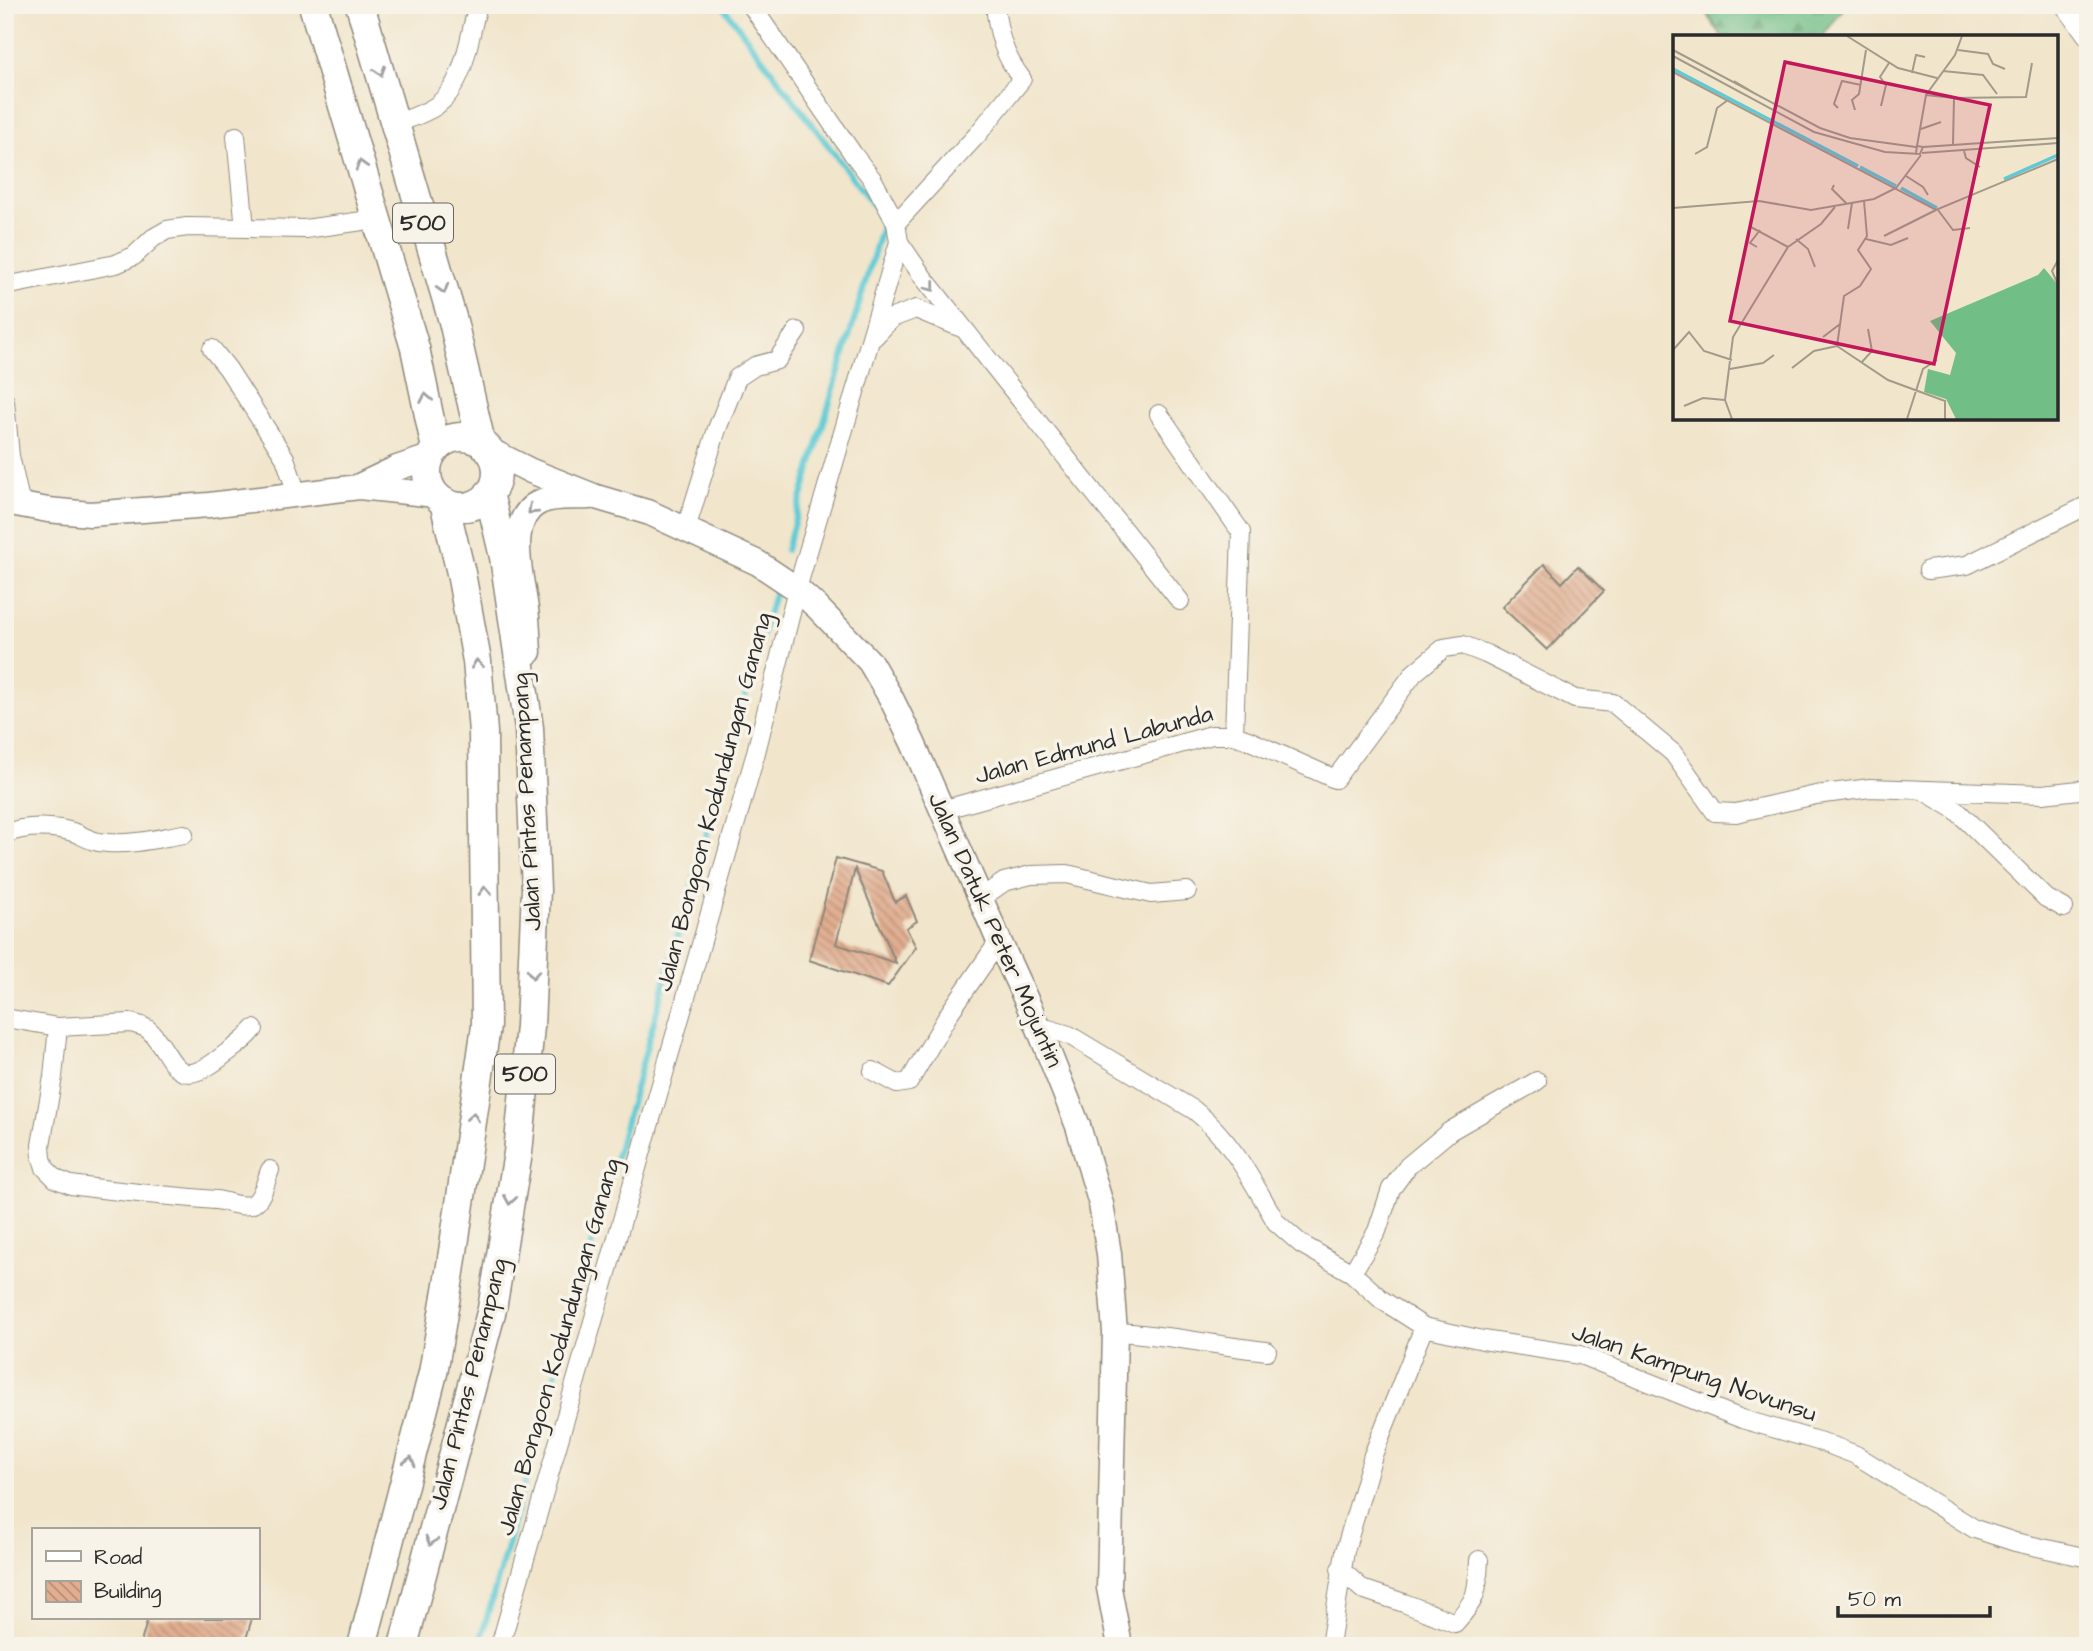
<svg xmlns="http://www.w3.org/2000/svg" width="2093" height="1651" viewBox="0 0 2093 1651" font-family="'Architects Daughter',sans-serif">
	<defs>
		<pattern id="forest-firs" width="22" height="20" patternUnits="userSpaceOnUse" patternTransform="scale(1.75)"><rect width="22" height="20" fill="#71be86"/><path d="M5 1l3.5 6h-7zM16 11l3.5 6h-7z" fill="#5d9b6e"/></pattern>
		<pattern id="building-back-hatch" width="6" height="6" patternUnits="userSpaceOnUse" patternTransform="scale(1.75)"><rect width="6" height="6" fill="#e1ae90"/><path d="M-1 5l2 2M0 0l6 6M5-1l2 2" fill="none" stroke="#b78e76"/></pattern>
	</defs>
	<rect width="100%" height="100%" fill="#f7f3e8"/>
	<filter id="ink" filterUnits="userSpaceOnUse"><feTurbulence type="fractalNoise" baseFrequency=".0143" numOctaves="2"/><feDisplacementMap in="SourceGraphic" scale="14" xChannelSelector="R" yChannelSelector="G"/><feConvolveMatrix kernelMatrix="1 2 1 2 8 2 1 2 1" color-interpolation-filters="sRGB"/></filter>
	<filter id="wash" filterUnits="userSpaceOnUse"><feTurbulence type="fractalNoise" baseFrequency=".00686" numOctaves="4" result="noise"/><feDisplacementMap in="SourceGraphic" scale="28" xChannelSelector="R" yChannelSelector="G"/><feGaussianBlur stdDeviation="1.57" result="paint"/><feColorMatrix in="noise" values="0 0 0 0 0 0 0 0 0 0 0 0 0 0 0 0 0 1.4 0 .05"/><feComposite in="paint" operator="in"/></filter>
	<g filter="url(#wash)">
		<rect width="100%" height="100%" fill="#f1e5cb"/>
		<path fill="url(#forest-firs)" stroke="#4e7458" stroke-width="2" d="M1701,5H1846L1822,37H1722Z"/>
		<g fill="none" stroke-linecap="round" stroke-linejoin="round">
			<path stroke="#5ecad5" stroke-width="6" d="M722,5L876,209L882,226L786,550
				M689,897L775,590
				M479,1646L684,914"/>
		</g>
		<g id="blocks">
			<path fill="url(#building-back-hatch)" fill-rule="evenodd" d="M1544,564L1562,583L1578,566L1604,591L1547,650L1502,607Z
				M836,858L882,871L895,902L906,896L917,921L906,928L916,947L888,986L809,960ZM855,869L896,963L836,944Z
				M148,1618H252L244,1646H140Z"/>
		</g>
	</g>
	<g filter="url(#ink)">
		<use href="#blocks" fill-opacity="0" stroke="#8e887b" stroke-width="2"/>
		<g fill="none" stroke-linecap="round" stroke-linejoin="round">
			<g stroke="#8e887b" stroke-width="20">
				<path id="minor" d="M2064,5L2088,37
					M395,124C408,119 424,114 436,106C466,84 468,38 478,5
					M236,136L245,228
					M896,223L977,135L1022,79C1004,56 998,34 995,5
					M899,242L923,277L1180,601
					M5,286L116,264L134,256L153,238L167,230L187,227L305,229L377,219
					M874,337L892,318L916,309L959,327
					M212,349L228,369L285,458L297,494
					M5,401L10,456L21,505
					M1159,414L1241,532L1234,735
					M686,529L717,429L737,378L755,366L777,360L797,331
					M1928,570L1967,565L2088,505
					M1924,791L1956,810L2046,898L2064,908
					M942,810L1212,735H1234L1248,740L1335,779L1414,673L1444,648L1463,645L1486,654L1575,699L1613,703L1673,753L1715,812L1736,813L1816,795L1870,788L2043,794L2088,789
					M5,834C25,825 56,826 76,833C87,838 95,843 107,843C134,845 159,838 184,834
					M981,898L1004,882L1031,875L1067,874L1151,894L1187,891
					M5,1018L58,1027L130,1023C138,1025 145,1026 150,1031C175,1057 173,1094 220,1058C234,1047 243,1043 254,1029
					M1038,1026L1069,1035L1194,1110C1231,1139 1253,1182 1276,1222L1301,1244L1352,1273L1382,1300L1424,1327L1483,1340L1580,1355L1742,1419L1825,1443L1856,1455L1975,1529L2015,1542L2088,1558
					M58,1027L53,1077L41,1145L42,1158L45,1168L56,1179L71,1185C119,1192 168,1196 216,1200C227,1201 243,1209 253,1204C263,1198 266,1180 270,1170
					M873,1071L897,1084L909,1082L950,1012L999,941
					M1352,1273L1377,1231L1391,1189L1408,1166L1450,1131L1537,1081
					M1115,1332C1166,1334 1216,1346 1267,1351
					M1340,1569L1362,1589L1404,1603L1455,1623C1478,1598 1477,1593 1479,1560
					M500,1646L755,756L797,589L899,242L896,223L873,180L853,154L751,5
					M1330,1646L1345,1551L1373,1455L1424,1327"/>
			</g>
			<g stroke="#8e887b" stroke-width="27">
				<path id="secondary" d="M489,450L531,471L596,497L650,513L758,563L797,589L817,607L870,662L891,698L913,743L999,941L1038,1026L1078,1126L1101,1204L1109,1254L1115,1332L1109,1588L1120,1646
					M359,486L397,468L430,457
					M5,502L48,510L90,514L209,505L359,487L436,495
					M529,652C528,638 528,623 526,609C522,578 504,519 540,502C554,495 573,498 589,497"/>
			</g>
			<g stroke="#8e887b" stroke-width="31">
				<path id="primary" d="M313,5L415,348L436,449
					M360,5L453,321L481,443
					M427 472a35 35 0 1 1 70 0a35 35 0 1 1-70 0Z
					M362,1646L433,1373L450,1272L486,1026L483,732L477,661L461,573L444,502
					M403,1646L492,1309L518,1153L530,1026L536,890L529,728L504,557L489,493"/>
			</g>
			<use href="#minor" stroke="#fff" stroke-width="18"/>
			<use href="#secondary" stroke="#fff" stroke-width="24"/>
			<use href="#primary" stroke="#fff" stroke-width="28"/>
		</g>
		<defs><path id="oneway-chevron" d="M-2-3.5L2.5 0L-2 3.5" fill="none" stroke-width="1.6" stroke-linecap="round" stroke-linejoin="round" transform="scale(1.75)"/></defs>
		<g stroke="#a0a0a0">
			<use href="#oneway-chevron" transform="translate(380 71) rotate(73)"/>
			<use href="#oneway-chevron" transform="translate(361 165) rotate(-107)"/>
			<use href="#oneway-chevron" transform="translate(931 287) rotate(52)"/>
			<use href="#oneway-chevron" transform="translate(443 289) rotate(73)"/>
			<use href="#oneway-chevron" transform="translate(426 398) rotate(-101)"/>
			<use href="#oneway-chevron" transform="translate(532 510) rotate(137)"/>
			<use href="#oneway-chevron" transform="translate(477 664) rotate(-97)"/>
			<use href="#oneway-chevron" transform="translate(485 891) rotate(-91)"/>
			<use href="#oneway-chevron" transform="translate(533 974) rotate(93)"/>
			<use href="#oneway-chevron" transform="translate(473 1117) rotate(-82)"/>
			<use href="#oneway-chevron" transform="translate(510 1200) rotate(99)"/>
			<use href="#oneway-chevron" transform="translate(410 1461) rotate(-75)"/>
			<use href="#oneway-chevron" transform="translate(431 1541) rotate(105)"/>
		</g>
	</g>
	<g text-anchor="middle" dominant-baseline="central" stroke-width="7" stroke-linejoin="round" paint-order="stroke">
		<g fill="#f7f3e8" stroke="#686764" stroke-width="2">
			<rect x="393" y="203.5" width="60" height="39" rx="5"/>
			<rect x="495" y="1054.5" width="60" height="39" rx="5"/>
		</g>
		<g font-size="23" font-weight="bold" fill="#2b2b2b">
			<text x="423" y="223">500</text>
			<text x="525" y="1074">500</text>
		</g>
		<g font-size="24" fill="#2b2b2b" stroke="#f7f3e8">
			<text transform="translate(1094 745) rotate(-15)">Jalan Edmund Labunda</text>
			<text transform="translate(527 802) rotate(-93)">Jalan Pintas Penampang</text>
			<text transform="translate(714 802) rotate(-75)">Jalan Bongoon Kodundungan Ganang</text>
			<text transform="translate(995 930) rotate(66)">Jalan Datuk Peter Mojuntin</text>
			<text transform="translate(559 1347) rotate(-74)">Jalan Bongoon Kodundungan Ganang</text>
			<text transform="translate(1694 1373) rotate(19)">Jalan Kampung Novunsu</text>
			<text transform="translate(469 1384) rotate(-76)">Jalan Pintas Penampang</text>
		</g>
	</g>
	<g transform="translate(1673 35)">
		<rect width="385" height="385" fill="#f1e5cb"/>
		<path d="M371,233L385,250V384H283L273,364L251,357L255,334L277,340L283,318L257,286L365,240Z" fill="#71be86"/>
		<path fill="none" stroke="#5ecad5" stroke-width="3.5" d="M0,34L185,131M187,132L223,151M331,144L385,120M228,153L264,173"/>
		<path fill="none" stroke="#a29b8b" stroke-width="2" d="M174,1L225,33L264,43M0,15L147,93L177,103L243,112M285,15L315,19L320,29L332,34M0,21L141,97L212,117L247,119L250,112L244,111L243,118M270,36L310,40L324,59M0,37L263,175L385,124M239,38L243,20L252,22M61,46L88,62M253,60L281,63M208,71L213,50L207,42L216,28M165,73L161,69L169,46L188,50M182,75L179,65L186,59L193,15M248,94L268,87M280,109L281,63L353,62L359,28M244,111L253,60L282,20L289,1M250,112L385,103M291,116L293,123L307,132M249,118L385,108M22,119L34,112L44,73L55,65M233,141L250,152L255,160M161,150L159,154L174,169M0,173L86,166L138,175L201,164L223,153L248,120M265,175L280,195L297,193M76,191L115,212M175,194L179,168M211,201L263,175M123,204L135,214L142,232M193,204L218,210L235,203M84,212L77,208L87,195M385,225L379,236L385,250M150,302L167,289M164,311L171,261L187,251L198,234L185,215L194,201L191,166M164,311L215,345L272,366V384M0,315L16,297L31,316L59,325M188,328L199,316L195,294M119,333L141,316L164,311M57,334L90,328L101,320M11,371L30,363L52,365M59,384L52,365L60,302L115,212L148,189L162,172M234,384L250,334L264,325"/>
		<path fill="#c2185b" fill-opacity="0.15" stroke="#c2185b" stroke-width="3.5" d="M112,27L317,70L261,329L57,286Z"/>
		<rect width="385" height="385" fill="none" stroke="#2b2b2b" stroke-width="3.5"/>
	</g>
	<rect width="2093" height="1651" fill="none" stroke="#f7f3e8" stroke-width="28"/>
	<rect x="32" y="1528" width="228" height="91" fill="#f7f3e8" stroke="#a5a39c" stroke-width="2"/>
	<rect x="46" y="1551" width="35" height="10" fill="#ffffff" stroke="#a5a39c" stroke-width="2"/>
	<text x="94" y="1564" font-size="21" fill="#2b2b2b">Road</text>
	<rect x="46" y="1581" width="35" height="21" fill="url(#building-back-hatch)" stroke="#a5a39c" stroke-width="2"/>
	<text x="94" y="1598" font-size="21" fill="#2b2b2b">Building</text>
	<path d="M1838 1606v10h152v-10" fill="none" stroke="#2b2b2b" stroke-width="3.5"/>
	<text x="1848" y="1606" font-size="21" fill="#2b2b2b" stroke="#f7f3e8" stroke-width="5" paint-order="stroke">50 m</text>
</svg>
